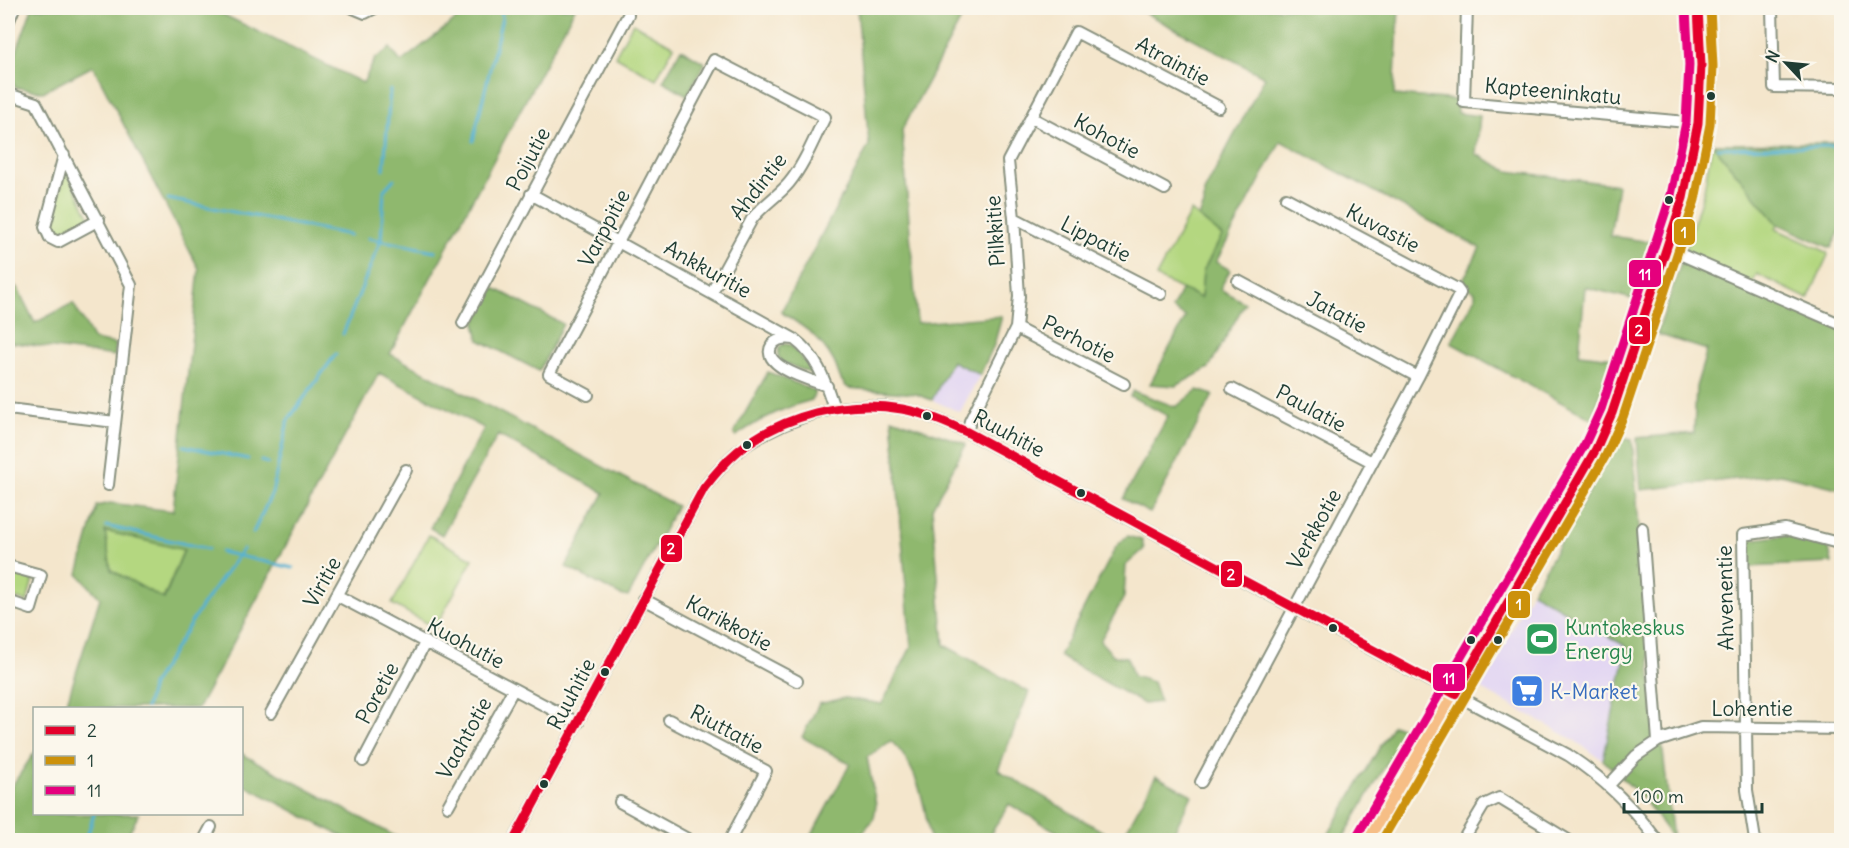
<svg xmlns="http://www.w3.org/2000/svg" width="1849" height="848" viewBox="0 0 1849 848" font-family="Delius,sans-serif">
	<rect width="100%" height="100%" fill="#fbf7ec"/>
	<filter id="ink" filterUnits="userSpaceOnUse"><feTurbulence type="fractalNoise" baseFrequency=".0167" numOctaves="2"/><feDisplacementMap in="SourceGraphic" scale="12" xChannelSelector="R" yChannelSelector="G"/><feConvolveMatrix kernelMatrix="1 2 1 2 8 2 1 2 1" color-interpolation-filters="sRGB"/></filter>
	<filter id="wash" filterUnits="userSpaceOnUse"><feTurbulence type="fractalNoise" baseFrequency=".008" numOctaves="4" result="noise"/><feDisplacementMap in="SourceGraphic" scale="24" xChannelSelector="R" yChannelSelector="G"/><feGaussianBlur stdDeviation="1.35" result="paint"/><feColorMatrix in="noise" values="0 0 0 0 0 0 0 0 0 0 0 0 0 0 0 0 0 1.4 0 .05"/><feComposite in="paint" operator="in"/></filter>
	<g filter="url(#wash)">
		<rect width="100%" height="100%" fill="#f4e6cc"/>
		<path fill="#e1d4f3" d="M952,361L980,375L960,412L932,400Z
			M1532,591L1627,647L1603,760L1574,740L1480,688Z"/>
		<path fill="#b4d780" stroke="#6a8a5a" stroke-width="1.5" d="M633,23L674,46L656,79L615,56Z
			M1712,144L1778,224L1776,229L1827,252L1828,255L1808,299L1757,274L1752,284L1684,254L1704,190Z
			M65,168L90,218L59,232L53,224Z
			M1191,211L1222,236L1203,271L1201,299L1156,277Z
			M105,531L184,549L163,599L111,570Z
			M429,535L473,559L435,628L392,604Z
			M8,572L33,579L27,602L8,596Z"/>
		<path fill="#8fb86e" stroke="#577a51" stroke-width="1.5" fill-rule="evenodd" d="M32,8H210L363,83L375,59L390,48L401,62L471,8H575L390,354L677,506L628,597L620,595L566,567L604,493L498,435L442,535L430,528L484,428L379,373L198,708H65L100,598L78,574L97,506L110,503L173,511L199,269L93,66L43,92L14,87L11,67ZM105,531L184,550L164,599L111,570Z
			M857,8H967L902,130L917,323L1002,316L994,345L980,375L952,361L932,400L916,394L848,388C838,380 839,370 833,360C819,336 803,326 781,312L869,145Z
			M1136,8H1399L1394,95L1457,100V113L1480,116L1476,154L1508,171L1618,185L1610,236L1652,242L1633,299L1585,287L1579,354L1613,358L1592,419L1451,343L1475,298V292L1461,284L1480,248L1281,141L1216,262L1230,270L1220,289L1245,303L1209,368L1176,386L1150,384L1186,317L1172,309L1182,289L1201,298L1203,271L1222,236L1199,217L1204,205V192L1265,77Z
			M681,49L705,63L687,95L663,81Z
			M1841,143V229L1831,248L1778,224L1712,144Z
			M1683,257L1841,326V489L1781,474L1641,490L1637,438L1694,433L1696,387L1707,350L1657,334Z
			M17,287L35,323L73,303L94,340L116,344L115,356L8,342V290Z
			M494,288L563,324L539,371L479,340L475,323Z
			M784,344L791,345L817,376L782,362L778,356L779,347Z
			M768,372L815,391L812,400C783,407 760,419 736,436L734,433Z
			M1197,390L1213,395L1150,513L1123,499L1168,416L1130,396L1133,391L1176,407Z
			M892,418L966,444L932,508L944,645L1029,692L998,770L1117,840H1071L1009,804L987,840H930C925,805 918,766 891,741L867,757L876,805L874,818L857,840H809L850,764L802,737L819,704L845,698L882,704L911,647Z
			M1620,437L1632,439L1655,728L1662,743L1673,839L1643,798L1603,760L1627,647L1532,592Z
			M1787,535L1829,548L1832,563L1747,567L1748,540Z
			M1127,536L1142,540L1144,549L1126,565L1124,597L1100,641L1114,656L1127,657L1133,676L1153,682L1160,702L1144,704L1059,656L1116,547Z
			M1393,725L1406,730L1342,840H1325Z
			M34,753V814H139L125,840H8V792Z
			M242,754L402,840H349L242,784Z
			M1156,776L1192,795L1170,840H1121Z"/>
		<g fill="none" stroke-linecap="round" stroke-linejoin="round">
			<path stroke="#55b2d3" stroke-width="3" d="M473,141L502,18L501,8
				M1717,148L1842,146
				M384,169L390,90
				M168,199L350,235
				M368,238L435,251
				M343,334L381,240L384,190L394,179
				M184,446L248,459
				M261,461L268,463
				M106,526L208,549
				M253,533L272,493L288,420L336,354
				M221,552L293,568
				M146,708L152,685L201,607L243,549
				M86,840L94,814"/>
		</g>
	</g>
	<g filter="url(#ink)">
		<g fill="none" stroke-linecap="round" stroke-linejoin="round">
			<g stroke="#8a9280" stroke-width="14">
				<path id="minor" d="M353,8L365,13L375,8
					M1467,8L1464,102L1698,123
					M1772,8L1774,87L1842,88
					M8,23L14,8
					M8,94L36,103L131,285L108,485
					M1032,118L1165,189
					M64,155L45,227L50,238L58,242L99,220
					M531,194L794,339C818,357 825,381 834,408
					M1014,218L1161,294
					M1666,248L1842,325
					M1238,281L1418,377
					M463,323L628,15
					M1016,328L1124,384
					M794,339C786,338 777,338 772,345C758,366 814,381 827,386
					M1232,389L1372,462
					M588,395L549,374L714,60L825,117C814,139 804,165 789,183C778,196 763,205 752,219L712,292
					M8,409L115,422
					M967,432L970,421L1016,328L1019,296L1014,218L1008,161L1076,32L1219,107
					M1642,528L1658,741
					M8,566L41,575L31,609L8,601
					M338,596L578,723
					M643,599L797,681
					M271,713L406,470
					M669,720L766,771L730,840
					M363,761L425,643
					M1201,782L1418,377L1460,293L1457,289L1286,198
					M1609,785L1636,756L1658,741L1701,727L1842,729
					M620,802L689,840
					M448,806L513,690
					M204,840L211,827
					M514,840L704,488C715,474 727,459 742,448C789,416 845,398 902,409C925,413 946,423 967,432L1568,755C1603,778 1632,806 1657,840
					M1463,840L1484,805L1499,798L1568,840
					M1755,840L1747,790L1743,535L1785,529L1842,544"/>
			</g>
			<g stroke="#8a9280" stroke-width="16">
				<path id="major" d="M1368,840L1596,449L1612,413L1683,198L1698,123L1701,65L1698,8"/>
			</g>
			<use href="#minor" stroke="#fff" stroke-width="10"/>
			<use href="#major" stroke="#f6be86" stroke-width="14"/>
			<g stroke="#fbf7ec" stroke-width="14">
				<path id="bus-1" d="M514,840L704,488C714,475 725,462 738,451C783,415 846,399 902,409C925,413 946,423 967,432L1455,694L1596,449L1612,413L1683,198L1698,123L1701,65L1698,8"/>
			</g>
			<g stroke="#fbf7ec" stroke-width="14">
				<path id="bus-2" d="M1382,840L1606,455L1623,417L1695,200L1710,124L1713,66L1710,8"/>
			</g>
			<g stroke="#fbf7ec" stroke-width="14">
				<path id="bus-3" d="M1358,834L1585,444L1601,409L1671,195L1686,122L1689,65L1686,9"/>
			</g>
			<use href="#bus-1" stroke="#e4002b" stroke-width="9"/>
			<use href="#bus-2" stroke="#cc910a" stroke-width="9"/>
			<use href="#bus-3" stroke="#e5007d" stroke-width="9"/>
		</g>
	</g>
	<defs>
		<g id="stadium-square" transform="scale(1.725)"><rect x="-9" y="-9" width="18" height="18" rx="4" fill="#2e9e5b" stroke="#fbf7ec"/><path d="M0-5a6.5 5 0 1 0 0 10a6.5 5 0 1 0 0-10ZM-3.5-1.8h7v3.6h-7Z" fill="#fff"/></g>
		<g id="supermarket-square" transform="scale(1.725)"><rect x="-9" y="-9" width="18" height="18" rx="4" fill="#3f7fe0" stroke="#fbf7ec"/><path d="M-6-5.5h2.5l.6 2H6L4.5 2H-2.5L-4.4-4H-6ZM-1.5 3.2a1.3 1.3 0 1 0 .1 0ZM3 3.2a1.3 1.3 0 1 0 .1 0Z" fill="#fff"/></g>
	</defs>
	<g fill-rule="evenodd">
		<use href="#stadium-square" x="1542" y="639"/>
		<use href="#supermarket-square" x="1527" y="691"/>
	</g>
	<g fill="#1f3d34" stroke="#fbf7ec" stroke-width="2">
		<circle cx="1711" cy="96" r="5"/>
		<circle cx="1669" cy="200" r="5"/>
		<circle cx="927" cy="416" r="5"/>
		<circle cx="747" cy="445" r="5"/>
		<circle cx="1081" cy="493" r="5"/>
		<circle cx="1333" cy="628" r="5"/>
		<circle cx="1471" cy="640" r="5"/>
		<circle cx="1498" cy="640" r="5"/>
		<circle cx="605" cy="672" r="5"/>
		<circle cx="544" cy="784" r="5"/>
	</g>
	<g text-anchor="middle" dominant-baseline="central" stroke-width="4.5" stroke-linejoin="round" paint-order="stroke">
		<g font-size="21" fill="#1f3d34" stroke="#fbf7ec">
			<text transform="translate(1173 61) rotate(28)">Atraintie</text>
			<text transform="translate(1553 91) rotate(5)">Kapteeninkatu</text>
			<text transform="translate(1107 136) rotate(28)">Kohotie</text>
			<text transform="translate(528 159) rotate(-62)">Poijutie</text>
			<text transform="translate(758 186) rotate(-52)">Ahdintie</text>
			<text transform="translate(604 228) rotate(-62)">Varppitie</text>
			<text transform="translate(1383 228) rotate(28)">Kuvastie</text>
			<text transform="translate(995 231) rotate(-94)">Pilkkitie</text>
			<text transform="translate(1096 239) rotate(27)">Lippatie</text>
			<text transform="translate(708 269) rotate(29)">Ankkuritie</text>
			<text transform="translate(1337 312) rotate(28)">Jatatie</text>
			<text transform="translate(1079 339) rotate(27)">Perhotie</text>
			<text transform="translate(1311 408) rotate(28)">Paulatie</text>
			<text transform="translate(1009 433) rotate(28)">Ruuhitie</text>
			<text transform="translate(1314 529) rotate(-61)">Verkkotie</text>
			<text transform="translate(322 582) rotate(-61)">Viritie</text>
			<text transform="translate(1725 598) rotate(-91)">Ahvenentie</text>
			<text transform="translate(729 623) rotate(28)">Karikkotie</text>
			<text transform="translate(466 643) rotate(28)">Kuohutie</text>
			<text transform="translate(377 693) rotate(-62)">Poretie</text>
			<text transform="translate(571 694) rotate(-62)">Ruuhitie</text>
			<text x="1752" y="708">Lohentie</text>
			<text transform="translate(727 729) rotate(28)">Riuttatie</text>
			<text transform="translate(464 738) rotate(-61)">Vaahtotie</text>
		</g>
		<g font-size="21" fill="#27864d" stroke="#fbf7ec" text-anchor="start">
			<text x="1565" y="627">Kuntokeskus<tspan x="1565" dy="24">Energy</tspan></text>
		</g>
		<g font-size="21" fill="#366cbe" stroke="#fbf7ec" text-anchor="start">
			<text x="1550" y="691">K-Market</text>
		</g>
	</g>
	<g stroke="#fbf7ec" stroke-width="2">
		<rect x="1673" y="218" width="23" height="28" rx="6" fill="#cc910a"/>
		<rect x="1628" y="259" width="34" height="29" rx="6" fill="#e5007d"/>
		<rect x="1628" y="316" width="23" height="29" rx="6" fill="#e4002b"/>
		<rect x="660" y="534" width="23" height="29" rx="6" fill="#e4002b"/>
		<rect x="1220" y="560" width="23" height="28" rx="6" fill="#e4002b"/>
		<rect x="1507" y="590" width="24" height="29" rx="6" fill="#cc910a"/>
		<rect x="1432" y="663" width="34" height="29" rx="6" fill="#e5007d"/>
	</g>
	<g font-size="16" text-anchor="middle" font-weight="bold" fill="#fff">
		<text x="1684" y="238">1</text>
		<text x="1645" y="280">11</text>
		<text x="1639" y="336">2</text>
		<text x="671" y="554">2</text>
		<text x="1231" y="580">2</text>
		<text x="1519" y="610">1</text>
		<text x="1449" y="684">11</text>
	</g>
	<rect width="1849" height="848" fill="none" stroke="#fbf7ec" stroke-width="30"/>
	<rect x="33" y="707" width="210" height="108" fill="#fbf7ec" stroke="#a3ada2" stroke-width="1.5"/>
	<rect x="45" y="726" width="30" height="9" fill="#e4002b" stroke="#a3ada2" stroke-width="1.5"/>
	<text x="87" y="737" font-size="18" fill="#1f3d34">2</text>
	<rect x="45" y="756" width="30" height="9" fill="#cc910a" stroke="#a3ada2" stroke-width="1.5"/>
	<text x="87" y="767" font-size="18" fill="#1f3d34">1</text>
	<rect x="45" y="786" width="30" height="9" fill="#e5007d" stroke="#a3ada2" stroke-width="1.5"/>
	<text x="87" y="797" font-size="18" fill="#1f3d34">11</text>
	<g transform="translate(1786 63) rotate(296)" stroke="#fbf7ec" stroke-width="4.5" paint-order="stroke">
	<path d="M0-4.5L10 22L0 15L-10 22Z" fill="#1f3d34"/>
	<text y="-9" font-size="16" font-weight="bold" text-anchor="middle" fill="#1f3d34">N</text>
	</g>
	<path d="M1624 803v9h138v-9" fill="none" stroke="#1f3d34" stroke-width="3"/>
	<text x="1633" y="803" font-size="18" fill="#1f3d34" stroke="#fbf7ec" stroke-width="4.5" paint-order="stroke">100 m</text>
</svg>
